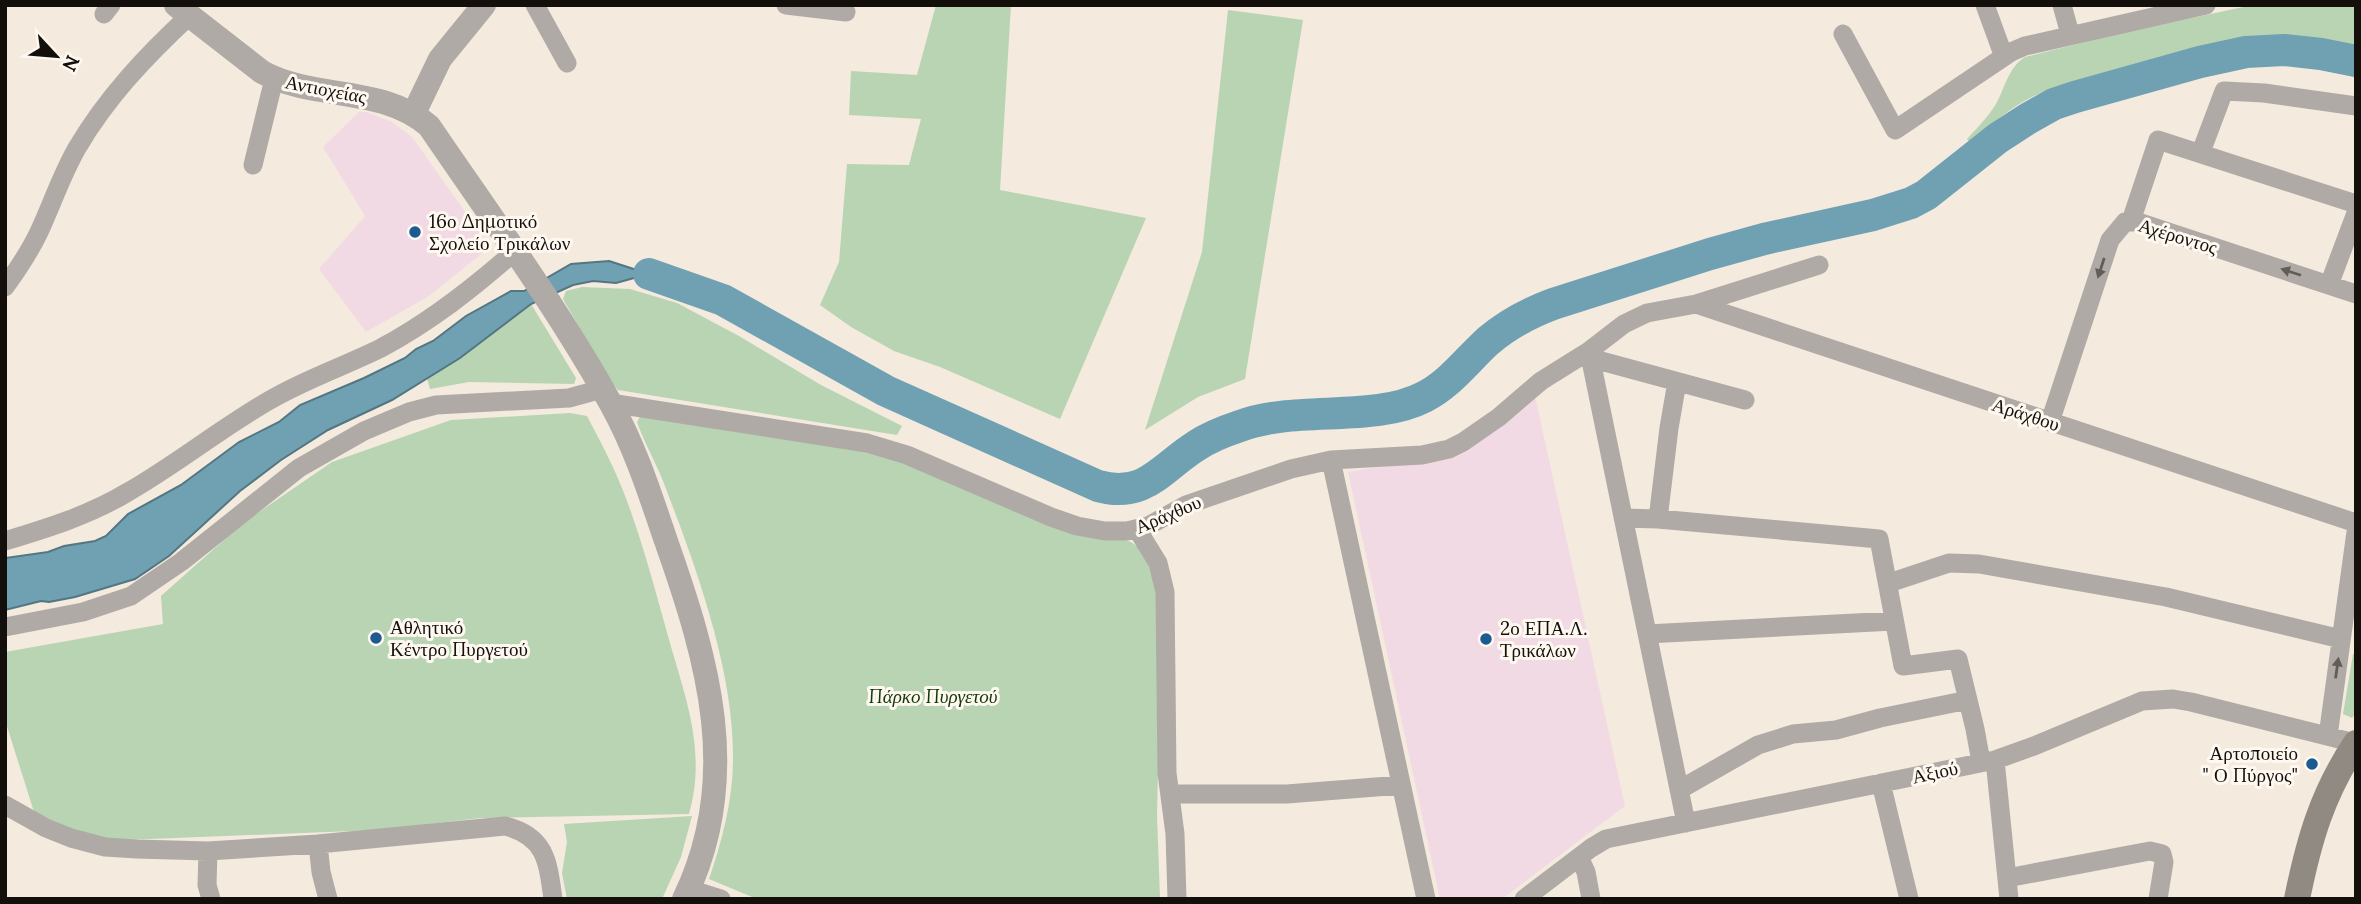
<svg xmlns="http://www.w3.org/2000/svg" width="2361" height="904" viewBox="0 0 2361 904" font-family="Lora,serif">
	<rect width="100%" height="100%" fill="#f4eade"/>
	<path fill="#f2dae4" d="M359,112H366L392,122L412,137L490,247L429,296L366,332L319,269L365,216L323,147Z
		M1535,396L1625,806L1502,899H1440L1348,472L1442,456Z"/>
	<path fill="#b8d4b3" d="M936,5H1011L1000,190L1146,218L1060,419L940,367L894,351L851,327L820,305L839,262L847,164L909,165L921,119L849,115L851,71L917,75Z
		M2253,5H2356V48C2279,22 2195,50 2120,70C2091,78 2061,83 2034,96C2010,107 1989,127 1969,142L1967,139C1977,128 1988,117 1996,104C2005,88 2008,68 2025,57L2130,31Z
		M1228,10L1303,20L1245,379L1198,397L1145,430L1202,252Z
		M582,287L630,289L677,303L739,336L821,385L902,426L897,435L618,390L609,379L563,299L566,291Z
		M531,304L576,378L574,384L469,382L430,389L427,378L460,358Z
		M570,413L587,416C599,439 612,463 622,488C641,536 654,586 668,636C685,697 707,750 689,814L481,818L377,830L125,840L78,837L34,812L5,720V652L163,624L161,596L243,523L332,462L451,420Z
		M642,413L871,451L1131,542L1145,552L1162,608L1157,814L1160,899H757L709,879C722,841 733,800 733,759C734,669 695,564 663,481C655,461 644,442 637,422Z
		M2356,653V713L2352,718L2343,714L2353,654Z
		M692,816L681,857L662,899H567L562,873L567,842L564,824Z"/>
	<path fill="#6fa1b3" stroke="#537681" stroke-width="2" d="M609,261L649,274L616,283L593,281L573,285L531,304L460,358L392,400L328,430L281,460L240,491L169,556L135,579L75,597L49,602L41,601L5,610V558L48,552L64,546L95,541L106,536L128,514L181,485L239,442L279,422L300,405L364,378L405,358L416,349L433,341L466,316L511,291H524L571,264Z"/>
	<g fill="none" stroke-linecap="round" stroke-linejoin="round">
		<path stroke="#6fa1b3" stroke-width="32" d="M649,274L723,300L886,391L1098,486C1145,499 1161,468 1196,446C1209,437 1225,431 1240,426C1295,405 1374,423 1424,397C1450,384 1467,360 1488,341C1508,324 1529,313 1553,304L1710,254L1764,239L1873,215L1911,203L1926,195L1998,138L2029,118L2054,104L2075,97L2200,62L2246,52L2284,50L2321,54L2356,61"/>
		<path stroke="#afaaa5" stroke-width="19" d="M535,5L567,63
			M786,5L846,12
			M1985,5L2004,57
			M2062,5L2070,34
			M104,14L111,5
			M1843,34L1895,130L2011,52L2025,46L2206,5
			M2201,152L2224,91L2264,93L2356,106
			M253,165L274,79
			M2131,221L2158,140L2356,204
			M2329,285L2356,213
			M5,287C18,269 30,251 39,232C52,204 62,174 77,148C107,97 146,56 189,16
			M1696,304L2356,523
			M1589,351L1686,823
			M1590,358L1745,400
			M610,403L867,443L907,455L1051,517L1077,526L1105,531H1127L1148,526L1186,505L1291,469L1331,460L1422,455L1449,449L1463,442L1499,417L1541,381L1589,351L1624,324L1647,313L1696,304L1819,265
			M2050,422L2110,240L2125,222H2138L2356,294
			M1331,460L1426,899
			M1623,518L1658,519L1879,539L1903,666L1958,659L1975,729L1981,762
			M1658,519L1669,428L1677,382
			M1137,529L1158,563L1165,592L1167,773L1175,834L1177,899
			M5,541C48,528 90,515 128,492C177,464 221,428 270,400C306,379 345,366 381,348C430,322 472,289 514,252
			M1889,583L1949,563L1979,564L2166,597L2341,639
			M5,627L83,612L131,596L181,562L299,468L364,431L409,412L436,405L569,398L602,389
			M1647,634L1894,621
			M2328,736L2356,532
			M1995,760L2009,899
			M1881,783L1909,899
			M1679,790L1758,745L1793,734L1836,730L1880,718L1968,700
			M1170,794H1287L1401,785
			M5,805L46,828L71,838L105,847L137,849L208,851L318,844L505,826C546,836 548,862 553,899
			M318,844L321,872L328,899
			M208,851L207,885L211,899
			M1579,857L1586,872L1591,899
			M2007,878L2150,851L2162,854L2164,862L2158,899
			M689,889L721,899
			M1524,899L1591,848L1606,839L1995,760L2034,746L2142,701L2173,699L2191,702L2355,743"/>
		<path stroke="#afaaa5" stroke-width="24" d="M176,5L262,72C315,101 382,85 429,126C491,217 557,307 611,404C635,447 650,494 666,541C708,660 743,778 684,899
			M414,113L440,59L484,5"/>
		<path stroke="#918a83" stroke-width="26" d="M2297,899C2309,840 2322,794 2356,743"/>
	</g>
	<defs><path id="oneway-solid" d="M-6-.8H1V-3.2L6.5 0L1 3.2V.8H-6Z" transform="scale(1.75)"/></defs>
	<g fill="#615d58">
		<use href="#oneway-solid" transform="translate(2101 268) rotate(108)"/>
		<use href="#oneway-solid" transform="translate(2291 272) rotate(-162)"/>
		<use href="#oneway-solid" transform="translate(2337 668) rotate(-82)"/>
	</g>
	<g fill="#1c5b91" stroke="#fef8f0" stroke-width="2.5">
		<circle cx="415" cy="232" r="7"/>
		<circle cx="376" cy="638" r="7"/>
		<circle cx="1486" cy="639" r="7"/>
		<circle cx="2312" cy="764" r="7"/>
	</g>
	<g text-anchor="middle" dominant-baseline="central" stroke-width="6" stroke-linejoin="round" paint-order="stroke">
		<g font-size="19" fill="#13100c" stroke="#fef8f0">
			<text transform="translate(326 89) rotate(11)">Αντιοχείας</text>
			<text transform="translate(2178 236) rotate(17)">Αχέροντος</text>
			<text transform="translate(2026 414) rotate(18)">Αράχθου</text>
			<text transform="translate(1168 514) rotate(-23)">Αράχθου</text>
			<text transform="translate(1935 772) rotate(-12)">Αξιού</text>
		</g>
		<g font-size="19" fill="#13100c" stroke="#fef8f0" text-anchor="start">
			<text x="429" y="221">16ο Δημοτικό<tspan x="429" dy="22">Σχολείο Τρικάλων</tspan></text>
			<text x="390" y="627">Αθλητικό<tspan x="390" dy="22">Κέντρο Πυργετού</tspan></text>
			<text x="1500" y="628">2ο ΕΠΑ.Λ.<tspan x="1500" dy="22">Τρικάλων</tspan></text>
			<text x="2298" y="753" text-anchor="end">Αρτοποιείο<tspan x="2298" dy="22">" Ο Πύργος"</tspan></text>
		</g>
		<g font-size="19" font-style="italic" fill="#123a08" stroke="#fef8f0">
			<text x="933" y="696">Πάρκο Πυργετού</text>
		</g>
	</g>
	<rect width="2361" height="904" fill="none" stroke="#13100c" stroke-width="14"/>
	<g transform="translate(56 56) rotate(116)" stroke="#fef8f0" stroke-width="5" paint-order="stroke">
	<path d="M0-5L12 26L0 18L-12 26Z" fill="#13100c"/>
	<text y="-10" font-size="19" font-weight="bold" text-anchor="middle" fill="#13100c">N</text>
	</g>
</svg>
